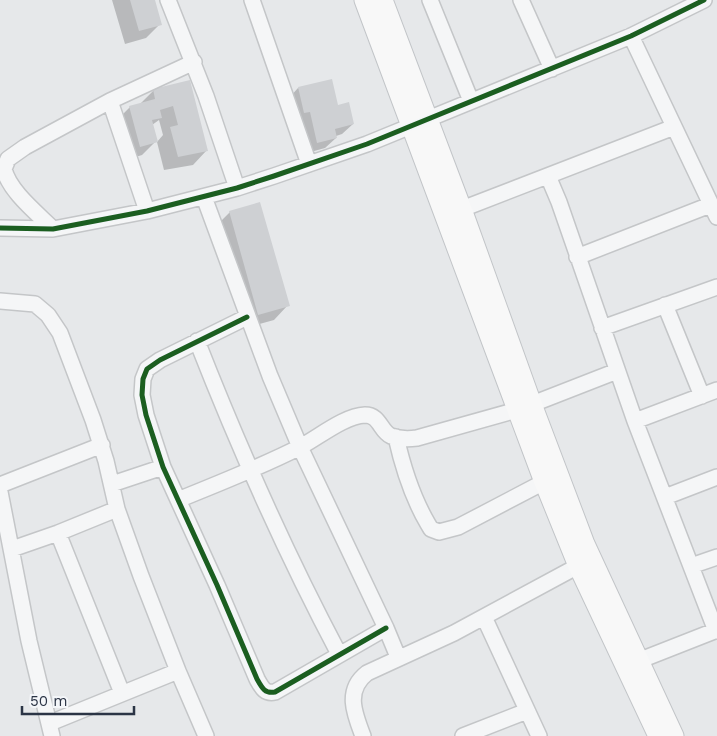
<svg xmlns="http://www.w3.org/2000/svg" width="717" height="736" viewBox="0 0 717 736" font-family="'Work Sans',sans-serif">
	<rect width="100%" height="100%" fill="#e6e8ea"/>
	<path fill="#0003" d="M112,0H154L160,24L146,38L125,44Z
		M189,81L207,150L193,165L164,170L157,142L163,135L159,120L152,125L156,141L142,155L126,160L116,121L130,107L140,104L153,91Z
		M298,88L337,107L353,124L342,134L336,136V138L325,148L307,153L288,99Z
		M230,212L288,305L274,320L245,328L216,226Z"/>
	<path fill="#ced0d3" d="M130,0H155L162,25L139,31Z
		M332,79L338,105L349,102L354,124L335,129L337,138L317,143L310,112L304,113L298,87Z
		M190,80L208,151L178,157L170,127L178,125L173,106L160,110L162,118L152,120L158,142L140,147L129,106L155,99L153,89Z
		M260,202L290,306L258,315L229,211Z"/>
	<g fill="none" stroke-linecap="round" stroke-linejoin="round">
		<g stroke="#c4c6c8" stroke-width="18">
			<path id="minor" d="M168,0L206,96L237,188
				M252,0L309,164
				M430,0L471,101
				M521,0L552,69
				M631,36L717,217
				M110,101L147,211
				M548,176L559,202L635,421L716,631
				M204,197L270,376L300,447L386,628L398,657
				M462,209L674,127
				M0,228L53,229L147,211L237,188L274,176L367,144L631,36L704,0
				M53,229C37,213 9,191 4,169L8,159L25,147L110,101L194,62
				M577,257L710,205
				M0,301L35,304L48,315L60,333L93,420L106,461L117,509L141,576L178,671L206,736
				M665,305L702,396
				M247,317L160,360L147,369L143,379L142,395L146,415L163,467L217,585L257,679C262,688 265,694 275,692L386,628
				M602,328L717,287
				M197,341C239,448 285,552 339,654
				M635,421L717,390
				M396,437C403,468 412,497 428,524L431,529L439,532L458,527L544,482
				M112,484L163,467
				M0,485L102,445
				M0,492L29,641L52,736
				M665,497L717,477
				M178,500C219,483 261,467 300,447C319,437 344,416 365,415C380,415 380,431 391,436C399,439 409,439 417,438L517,410L617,371
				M58,533L122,693
				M12,549L58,533L117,509
				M691,566L717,557
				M484,617L539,736
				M638,661L717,630
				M50,723L178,671
				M363,736C354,713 345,690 367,673L454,633L578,566
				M463,736L527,711"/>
		</g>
		<g stroke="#c2c5c8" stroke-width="21">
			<path id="major" d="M364,0L544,482L578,566L658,736
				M383,0L462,209L532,404L585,544L674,736"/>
		</g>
		<use href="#minor" stroke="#f5f6f7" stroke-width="15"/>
		<use href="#major" stroke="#f8f8f8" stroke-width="19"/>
		<g stroke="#f4f6f9" stroke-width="8">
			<path id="cycleway" d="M0,228L53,229L147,211L237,188L274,176L367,144L631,36L704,0
				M247,317L160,360L147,369L143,379L142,395L146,415L163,467L217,585L257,679C262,688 265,694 275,692L386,628"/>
		</g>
		<use href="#cycleway" stroke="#1b5e20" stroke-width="5"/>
	</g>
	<path d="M22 706v8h112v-8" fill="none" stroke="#2b3445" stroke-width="2.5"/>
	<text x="30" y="706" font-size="15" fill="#2b3445" stroke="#f4f6f9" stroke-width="4" paint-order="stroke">50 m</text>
</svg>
